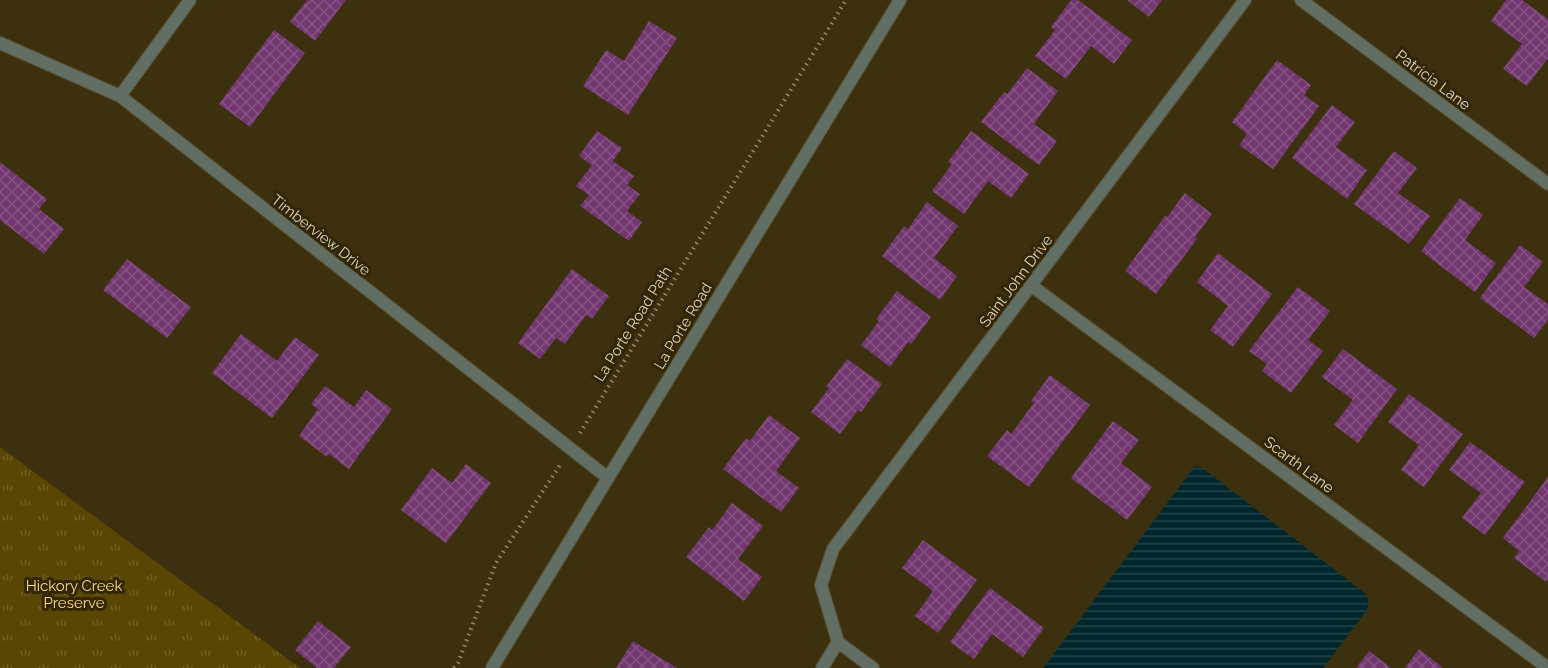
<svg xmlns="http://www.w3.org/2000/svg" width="1548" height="668" viewBox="0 0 1548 668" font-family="Raleway,sans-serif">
	<defs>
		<pattern id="park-tufts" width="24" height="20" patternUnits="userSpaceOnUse" patternTransform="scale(1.5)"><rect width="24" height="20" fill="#5a4603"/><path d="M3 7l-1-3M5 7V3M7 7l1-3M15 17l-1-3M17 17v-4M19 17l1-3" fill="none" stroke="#716026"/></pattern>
		<pattern id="water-rules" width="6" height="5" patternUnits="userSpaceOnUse" patternTransform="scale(1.5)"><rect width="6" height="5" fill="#00272d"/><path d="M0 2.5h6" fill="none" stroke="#25454a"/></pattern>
		<pattern id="building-cross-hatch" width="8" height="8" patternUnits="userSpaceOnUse" patternTransform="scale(1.5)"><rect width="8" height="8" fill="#723770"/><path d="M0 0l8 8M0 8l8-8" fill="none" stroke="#865383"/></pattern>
	</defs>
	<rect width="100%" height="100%" fill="#3c300f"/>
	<path fill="url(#park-tufts)" d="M0,447L300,668H0Z"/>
	<path fill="url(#water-rules)" d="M1195,466L1201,467L1366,594L1369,603L1367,610L1323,668H1043Z"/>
	<path fill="url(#building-cross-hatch)" d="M307,0H346L315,41L290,22Z
		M1071,0H1078L1132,40L1114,64L1091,46L1066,79L1035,56L1055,30L1051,27Z
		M1127,0H1162L1149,17Z
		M1506,0H1522L1548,19V58L1527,86L1503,69L1522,44L1491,21Z
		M649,21L677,38L628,115L583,86L606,50L624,61Z
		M274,30L305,53L250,127L219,104Z
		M1277,60L1311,85L1304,95L1319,106L1273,169L1239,145L1247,134L1232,122Z
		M1027,68L1058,91L1034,124L1057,141L1039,165L981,122L1004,92L1007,94Z
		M1332,105L1355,122L1336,147L1367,170L1347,199L1292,158Z
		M597,131L622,148L613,161L634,176L627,185L640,194L627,211L642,222L629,241L580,206L589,195L576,186L592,165L579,156Z
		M971,131L1029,174L1011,198L988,181L964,214L932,191L952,164L948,162Z
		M1394,151L1417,168L1398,193L1430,216L1409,244L1354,204Z
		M0,162L47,199L39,209L64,229L44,254L0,220Z
		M1185,193L1212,214L1195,237L1197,239L1156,294L1125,271L1165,216L1167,217Z
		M1460,198L1483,215L1465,240L1496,263L1475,292L1421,251Z
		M927,202L958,226L934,258L957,276L940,300L882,256L904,226L908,229Z
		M1520,245L1543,262L1524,287L1548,304V320L1534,338L1480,298Z
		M1218,253L1272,294L1233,347L1210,330L1228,306L1197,282Z
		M127,259L191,307L167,338L103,290Z
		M572,269L609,296L592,319L586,315L565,344L556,338L540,359L518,343Z
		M1298,287L1330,311L1308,340L1323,351L1291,393L1262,371L1267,364L1249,351Z
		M897,291L931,317L911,344L908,342L890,367L861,345L879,321L876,319Z
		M241,334L277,361L295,337L319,355L272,418L212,373Z
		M1343,349L1397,389L1358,443L1334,425L1353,400L1322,377Z
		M847,359L882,384L861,412L858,410L840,434L811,412L829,388L826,387Z
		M1050,375L1090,405L1029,487L987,456L1007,430L1011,434L1034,403L1031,401Z
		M325,386L354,407L366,390L392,409L349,469L329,454L327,457L299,436L318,409L311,404Z
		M1409,394L1463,434L1424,487L1401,470L1419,445L1388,422Z
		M769,415L800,438L776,471L799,488L781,512L723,469L746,438L750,441Z
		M1113,421L1139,440L1121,463L1152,487L1127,520L1071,478Z
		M1470,442L1525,482L1485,535L1462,518L1481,493L1449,470Z
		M466,464L491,483L446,543L401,510L432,468L452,483Z
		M1548,477V580L1546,582L1514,558L1519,551L1503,538Z
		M732,503L763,526L738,559L762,577L744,601L686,557L709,527L712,530Z
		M923,540L977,580L938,633L915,616L933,591L902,568Z
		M990,588L1044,628L1023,657L992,634L974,659L950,642Z
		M318,621L351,647L334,668H317L295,650Z
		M633,641L677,668H616Z
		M1419,649L1443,668H1405Z
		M1369,651L1391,668H1356Z"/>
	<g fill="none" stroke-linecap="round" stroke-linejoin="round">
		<g stroke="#594e2f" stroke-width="14">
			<path id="minor" d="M1301,0L1548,184
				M0,43L120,96L608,478
				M120,96L190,0
				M1032,286L1548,668
				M822,668L838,642
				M873,668L838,642L821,585L833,549L1245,0"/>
		</g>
		<g stroke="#594e2f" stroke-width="14">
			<path id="tertiary" d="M492,668L900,0"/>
		</g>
		<path stroke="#938a71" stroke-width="4" stroke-dasharray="1.5 4.5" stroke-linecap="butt" d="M580,433L846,0
			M454,668L458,663L496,563L560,465"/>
		<use href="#minor" stroke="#616e63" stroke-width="12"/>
		<use href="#tertiary" stroke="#616e63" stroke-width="12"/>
	</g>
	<g text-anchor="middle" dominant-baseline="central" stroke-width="6" stroke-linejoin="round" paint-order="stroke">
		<g font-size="15" fill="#dcd5c3" stroke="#322604">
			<text transform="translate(1433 80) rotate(37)">Patricia Lane</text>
			<text transform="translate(321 235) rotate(38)">Timberview Drive</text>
			<text transform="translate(1016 281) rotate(-53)">Saint John Drive</text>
			<text transform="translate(633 324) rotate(-58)">La Porte Road Path</text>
			<text transform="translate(683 326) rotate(-59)">La Porte Road</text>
			<text transform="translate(1299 465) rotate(37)">Scarth Lane</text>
		</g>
		<g font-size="15" fill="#fdda81" stroke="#322604">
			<text x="74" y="586">Hickory Creek<tspan x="74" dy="17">Preserve</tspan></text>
		</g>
	</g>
</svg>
